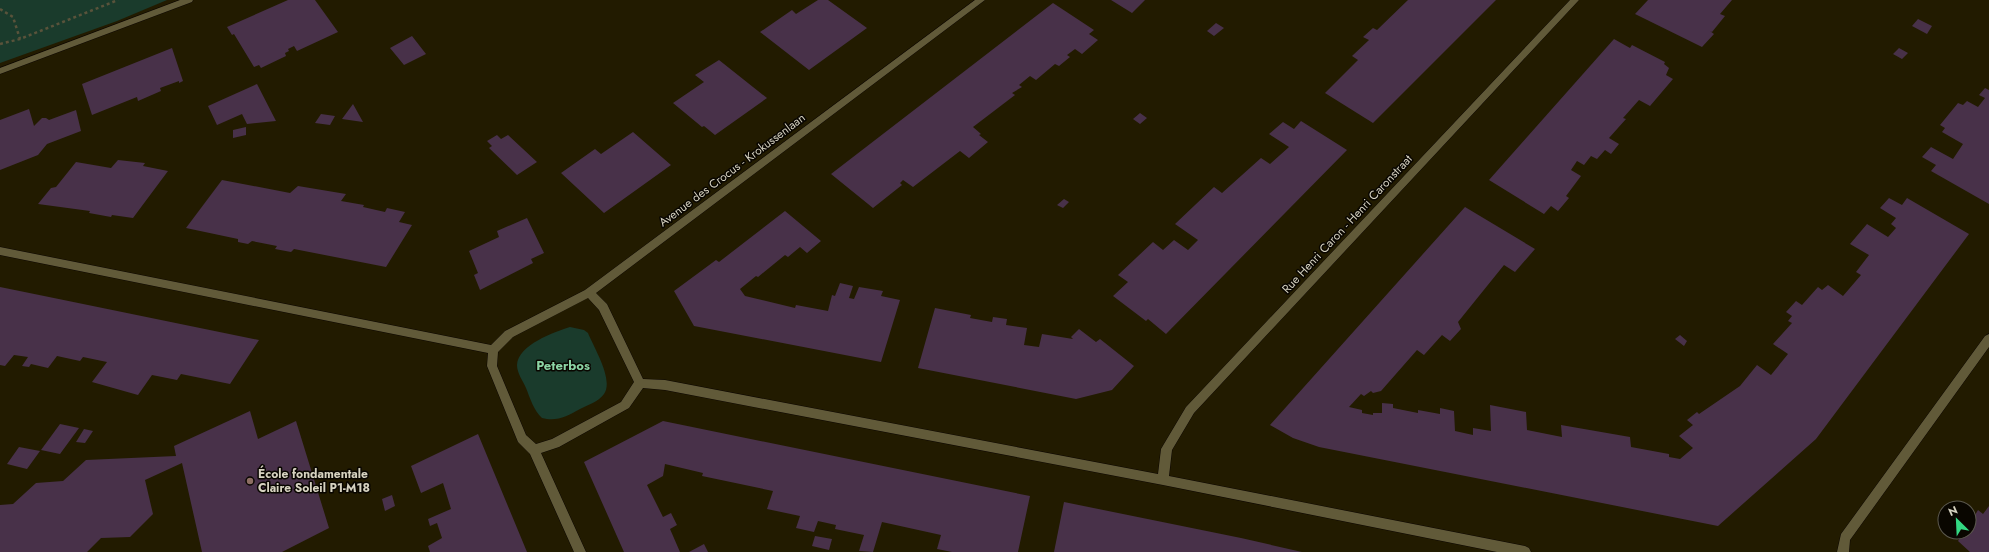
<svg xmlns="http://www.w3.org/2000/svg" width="1989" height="552" viewBox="0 0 1989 552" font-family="Jost,sans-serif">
	<rect width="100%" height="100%" fill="#221b00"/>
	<path fill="#1a3b2c" d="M0,0H167L117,21L0,63Z
		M570,327L584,330L588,333C594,348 614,380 604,394C598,402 588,405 580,409C567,416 557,422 542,418C534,411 530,398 526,388C523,381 517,373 517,365C518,345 554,332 570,327Z"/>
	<path fill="#483149" d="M288,0H315L338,32L297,51L294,46L288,49L289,51L285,53L286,56L261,68L259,65L254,67L234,34L232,35L227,27Z
		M818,0H828L867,28L809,70L760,32L792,10L796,14Z
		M1111,0H1145L1132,13Z
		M1408,0H1496L1373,123L1325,93L1358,60L1352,56L1369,40L1363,37L1373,28L1377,30Z
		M1648,0H1732L1720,14L1725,16L1712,32L1710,31L1714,34L1702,47L1635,14Z
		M1053,3L1094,30L1089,34L1098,40L1082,54L1075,49L1067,55L1070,57L1059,66L1055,64L1036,80L1030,76L1019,85L1022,87L1012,93L1015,95L973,127L981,134L979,135L988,142L969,158L960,151L913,187L903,180L900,183L902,185L873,208L831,174Z
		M1918,19L1932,26L1927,34L1912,26Z
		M1216,23L1224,28L1214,36L1207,31Z
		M412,36L426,54L404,65L390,48Z
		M1614,39L1630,48L1632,45L1665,62L1664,64L1669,68L1666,75L1673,79L1650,106L1639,100L1623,118L1626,119L1609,138L1619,144L1611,154L1605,150L1597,159L1591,156L1584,165L1577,161L1571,170L1581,176L1566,196L1569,198L1558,211L1551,206L1544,214L1489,180Z
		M172,48L183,81L179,83V81L160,88L161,91L138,101L137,97L92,115L82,84Z
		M1899,48L1908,53L1902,59L1893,54Z
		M719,60L767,98L715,135L704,126L702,127L673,103L704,82L695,75Z
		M257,84L276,121L247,124L242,114L217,125L208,106Z
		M1985,88L1989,90V204L1931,171L1936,165L1922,157L1931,147L1953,159L1963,144L1942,132L1945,128L1940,125L1958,103L1963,105L1967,101L1978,107L1985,98L1979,95Z
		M353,104L363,122L342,119Z
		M29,109L34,126L42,118H46L49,120L76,110L81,131L47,144L38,155L0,170V120Z
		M1140,113L1147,118L1140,124L1133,119Z
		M321,114L335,116L330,125L315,123Z
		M1301,121L1347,150L1166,334L1148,319L1146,321L1113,296L1128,282L1118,275L1153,242L1163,250L1174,240L1188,250L1198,240L1175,224L1214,187L1222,193L1261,158L1270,164L1289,147L1269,134L1283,122L1294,129Z
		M246,127V135L233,138V130Z
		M633,132L671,165L604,213L561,173L595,149L601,154Z
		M497,135L501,139L508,135L537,162L517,175L489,148L492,146L487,141Z
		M118,160L145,163L143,166L168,171L133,218L112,215L111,217L89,213L90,211L38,204L51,188L56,187L76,162L111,168Z
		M222,180L290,193L298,186L346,194L341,201L364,205L363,207L385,212L387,208L405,212L399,222L412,225L386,267L294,249L291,252L275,249L277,246L252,241L248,244L238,242V239L186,228Z
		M1889,198L1902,205L1907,198L1969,234L1816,439L1718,526L1319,447L1293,438L1270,425L1465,207L1535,249L1515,272L1504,265L1458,322L1461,329L1450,341L1442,335L1424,355L1417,350L1381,391L1373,393L1371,391L1364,396L1361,394L1349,407L1362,410V413L1373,415V413H1382V403L1393,404V408L1418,413V410L1440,414V408L1454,411L1455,431L1473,435V428L1491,431L1490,405L1526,412L1527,430L1562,437L1561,425L1630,437L1631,447L1669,454V457L1680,459L1693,448L1679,436L1693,425L1687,420L1697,412L1699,414L1740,386L1757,365L1771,375L1788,354L1773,344L1792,323L1788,321L1792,316L1786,312L1796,301L1802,305L1818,287L1822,290L1828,285L1843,296L1861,275L1856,272L1869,255L1850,244L1867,224L1888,237L1896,228L1891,224L1896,218L1880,208Z
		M1064,199L1069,202L1063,208L1057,205Z
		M785,211L821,241L807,253L800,247L788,257L785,255L758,277L756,276L740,289L745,296L795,308L796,305L828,311L832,295L835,296L840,283L853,286L849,298L854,299L859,287L883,291L881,296L900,300L881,362L694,326L674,291L716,260L719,262Z
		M527,218L544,253L531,259L533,263L480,290L474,275L478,273L469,251L499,237L497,231Z
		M0,287L49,297L259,340L230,384L181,374L177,380L152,375L138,395L92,382L107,362L83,357L80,361L57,356L48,368L31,364L29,367L22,366L28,357L14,355L5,366L0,365Z
		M935,308L971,315L970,318L992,322L993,317L1007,319L1006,325L1027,328L1024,345L1039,347L1042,334L1073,339L1071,337L1079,329L1096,342L1100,339L1134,366L1112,390L1076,399L918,368Z
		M1680,335L1687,341L1684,346L1675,339Z
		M250,411L258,439L296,421L329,528L282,552H202L182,463L145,480L153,514L130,537L101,538L87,552H0V505L13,504L36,483L63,481L86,460L176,456L174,446Z
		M663,421L1030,496L1018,552H952L937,549L941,535L882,522L873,552L859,551L864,535L835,529L836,525L818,521L814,532L796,528L800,516L767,509L773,491L702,476L703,473L665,464L663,476L647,485L663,517L671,513L677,525L670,529L680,552H624L584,462Z
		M60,424L79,428L60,454L41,450Z
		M84,429L93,431L85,443L76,442Z
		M478,434L527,552H430L428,546L442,538L437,523L430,526L428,519L451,509L443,483L421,493L411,466Z
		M19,447L40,451L27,469L7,464Z
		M392,495L395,506L385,511L382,499Z
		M1064,502L1241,538L1302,552H1054Z
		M1989,506V552H1970L1958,541L1964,532H1969V525L1978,510L1983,514Z
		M815,536L832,539L829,550L812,546Z
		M704,544L708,552H689Z"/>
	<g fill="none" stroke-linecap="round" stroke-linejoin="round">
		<g stroke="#0c0600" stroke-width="1">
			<path id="minor" d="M975,0H985L596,293L607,304L643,379L665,380L1158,474L1161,449L1186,407L1570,0H1579L1194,413L1172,450L1169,476L1525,546L1529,548L1531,552H1497L1163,485L665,390L643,388L629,408L559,447L541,453L586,552H574L530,454L518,442L487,366L488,353L0,255V247L491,345L505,331L585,290ZM588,298L599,310L634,382L621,402L552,439L536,444L526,435L497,366L498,352L513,337Z
				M1989,334V347L1850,540L1849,552H1837L1841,534L1985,336Z"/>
		</g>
		<g stroke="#0c0600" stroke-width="1">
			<path id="secondary" d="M180,0H193L192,2L0,74V68Z"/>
		</g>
		<path stroke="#59533b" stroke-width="2.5" stroke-dasharray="3 3" stroke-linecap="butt" d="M0,9L13,17L20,39
			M0,44L20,39L118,0"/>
		<use href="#minor" fill="#615a39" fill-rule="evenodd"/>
		<use href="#secondary" fill="#615a39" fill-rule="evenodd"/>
	</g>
	<circle fill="#8d6e63" stroke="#090600" stroke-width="1.5" cx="250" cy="481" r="4"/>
	<g text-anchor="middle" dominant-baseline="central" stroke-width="3" stroke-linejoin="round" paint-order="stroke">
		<g font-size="12" fill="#d6d2c0" stroke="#090600">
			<text transform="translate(732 170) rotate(-37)">Avenue des Crocus - Krokussenlaan</text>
			<text transform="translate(1347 224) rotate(-47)">Rue Henri Caron - Henri Caronstraat</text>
		</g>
		<g font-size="12" font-weight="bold" fill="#d6d2c0" stroke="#090600" text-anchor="start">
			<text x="258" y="474">École fondamentale<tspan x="258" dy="14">Claire Soleil P1-M18</tspan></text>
		</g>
		<g font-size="13" font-weight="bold" fill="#8cd5a5" stroke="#090600">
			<text x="563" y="365">Peterbos</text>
		</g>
	</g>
	<g transform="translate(1957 520) rotate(336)"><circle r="19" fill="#090600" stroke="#5b584d"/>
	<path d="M0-3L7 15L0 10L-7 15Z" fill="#33d882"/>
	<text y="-6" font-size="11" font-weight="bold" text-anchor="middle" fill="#d6d2c0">N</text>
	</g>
</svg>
